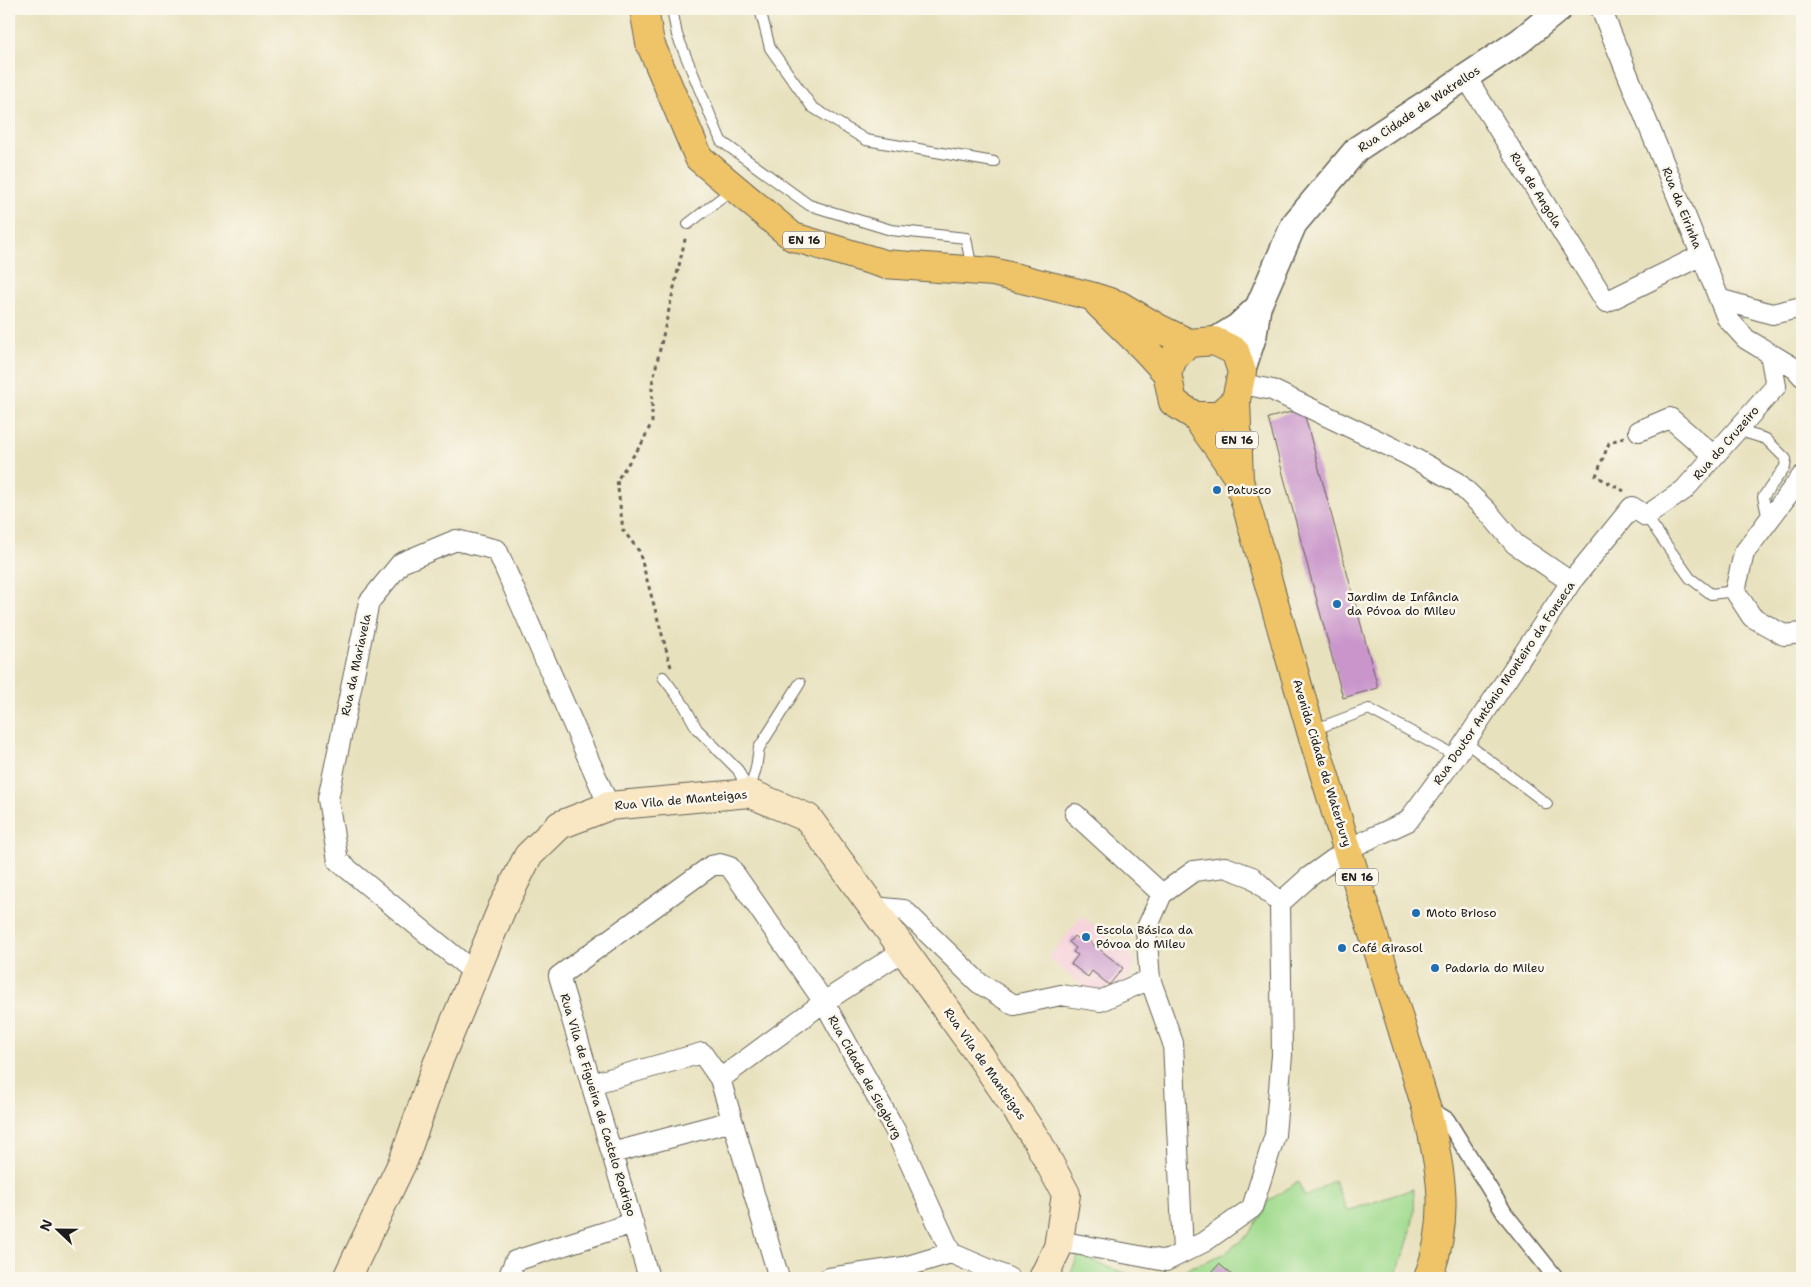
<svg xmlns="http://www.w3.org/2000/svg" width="1811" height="1287" viewBox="0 0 1811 1287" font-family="'Shantell Sans',sans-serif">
	<rect width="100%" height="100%" fill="#fbf7ec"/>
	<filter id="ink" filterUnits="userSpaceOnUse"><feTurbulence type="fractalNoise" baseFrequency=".02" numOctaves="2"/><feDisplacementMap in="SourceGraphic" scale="10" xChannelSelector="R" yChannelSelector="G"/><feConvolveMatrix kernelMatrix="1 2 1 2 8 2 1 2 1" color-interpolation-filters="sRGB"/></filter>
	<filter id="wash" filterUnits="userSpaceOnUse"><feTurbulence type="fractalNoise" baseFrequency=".0096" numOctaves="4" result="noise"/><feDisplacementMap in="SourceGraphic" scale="20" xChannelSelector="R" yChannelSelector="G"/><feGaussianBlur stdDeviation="1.12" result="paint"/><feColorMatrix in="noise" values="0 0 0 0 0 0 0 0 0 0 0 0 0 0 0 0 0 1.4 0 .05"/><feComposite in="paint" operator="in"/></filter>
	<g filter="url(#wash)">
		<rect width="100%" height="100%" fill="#e8e1be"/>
		<path fill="#f6cfd9" d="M1082,916L1134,958L1135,961L1132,971L1125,982L1101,991H1092L1084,987L1048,958Z"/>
		<path fill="#a1db8f" stroke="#5e7c56" d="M1334,1180L1347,1211L1413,1189C1419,1215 1405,1254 1394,1278H1068L1078,1257H1086L1107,1267L1135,1276L1163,1278L1224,1254L1248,1235L1261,1216L1268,1201L1298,1182L1305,1197Z"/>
		<g id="blocks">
			<path fill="#c995cb" d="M1303,409L1378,688L1343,698L1268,418Z
				M1074,936L1080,941L1084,937L1123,968L1109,985L1092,971L1088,977L1071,964L1078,955L1073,952L1076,948L1069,942Z
				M1219,1264L1236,1278H1207Z"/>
		</g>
	</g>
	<g filter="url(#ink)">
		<use href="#blocks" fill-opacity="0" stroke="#636155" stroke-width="1"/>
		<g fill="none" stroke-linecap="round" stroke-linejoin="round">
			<g stroke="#636155" stroke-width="12">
				<path id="service" d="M672,9L677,35L721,141L809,205L891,230L966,238L972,270
					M760,9L770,48L812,107L866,140L994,162
					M688,224L733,189
					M1737,430L1766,439L1786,459L1785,467L1763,497L1768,519
					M1646,516L1690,578L1711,594L1735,591
					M663,677L684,705L697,729L738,770L749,793L756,768L759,748L800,683
					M1313,730L1369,709L1456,756
					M1465,742L1547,804"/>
			</g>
			<g stroke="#636155" stroke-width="18">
				<path id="pedestrian" d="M1426,1107L1447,1120L1505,1214L1556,1278"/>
			</g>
			<g stroke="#636155" stroke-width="22">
				<path id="minor" d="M1601,9L1727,318L1746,339L1796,369L1802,376
					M1466,77L1606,302L1702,255
					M1719,299L1772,314L1802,307
					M1239,383L1272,390L1406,454L1457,482L1487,511L1515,544L1571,582
					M1639,431L1670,418L1714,456
					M1802,476L1744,553L1735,591L1752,617L1784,635L1802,633
					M1075,814L1162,894
					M873,907L904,910L979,983L1014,1005L1061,995L1100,1001L1150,979
					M475,973L338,861L328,799L369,602L401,563L456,540L497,550L609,806
					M720,1079L824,1002L904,950
					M591,1084L702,1053L720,1079L779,1278
					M612,1153L732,1121
					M1059,1241L1166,1261L1204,1242L1252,1208L1275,1135L1282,1055L1280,903L1309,877L1348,849L1408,821L1456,756L1571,582L1632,507L1646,516L1684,490L1776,386L1770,354
					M1183,1252L1173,1043L1150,979L1146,930L1162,894L1194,871L1225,867L1252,877L1280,903
					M508,1278L515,1261L633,1223
					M649,1278L559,976L711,866L720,864L730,867L824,1002L895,1130L951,1253L1009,1278
					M829,1278L904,1267L951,1253"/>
			</g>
			<g stroke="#636155" stroke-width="28">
				<path id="tertiary" d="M1214,341L1238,326L1258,307
					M1242,372L1254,335L1258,307L1294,224L1357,149L1520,41L1559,9"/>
			</g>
			<g stroke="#636155" stroke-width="30">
				<path id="secondary" d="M347,1278L404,1159L436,1067L502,908L528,856L560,825L609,806L749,793L808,818L981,1057L1038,1142L1066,1194L1058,1247L1043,1278"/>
			</g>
			<g stroke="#636155" stroke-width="30">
				<path id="primary" d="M644,9L650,43L699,158L793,237L884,264L993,272L1091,296L1119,305L1158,328L1189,343
					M1099,304L1145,349L1167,373
					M1214,341L1235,351L1242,372L1236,400L1218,416H1195L1173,402L1167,373L1174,357L1189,343Z
					M1236,400L1239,480L1311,731L1426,1107C1441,1168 1451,1217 1428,1278
					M1195,416L1219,449L1239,479"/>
			</g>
			<path stroke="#636155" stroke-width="3" stroke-dasharray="4 4" stroke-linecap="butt" d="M1624,437L1609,443L1596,476L1624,491
				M671,667L639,551L623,530L617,480L642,443L652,422V384L686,235"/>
			<use href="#service" stroke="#fff" stroke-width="10"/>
			<use href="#pedestrian" stroke="#fff" stroke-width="15"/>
			<use href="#minor" stroke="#fff" stroke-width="20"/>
			<use href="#tertiary" stroke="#fff" stroke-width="25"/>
			<use href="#secondary" stroke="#f9e7c3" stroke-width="28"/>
			<use href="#primary" stroke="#efc469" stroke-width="28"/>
		</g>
	</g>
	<g fill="#1f6fb2" stroke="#fbf7ec" stroke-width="2">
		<circle cx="1217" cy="490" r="5"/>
		<circle cx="1337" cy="604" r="5"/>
		<circle cx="1416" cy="913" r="5"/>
		<circle cx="1086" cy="937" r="5"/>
		<circle cx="1342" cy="948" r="5"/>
		<circle cx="1435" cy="968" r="5"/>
	</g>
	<g text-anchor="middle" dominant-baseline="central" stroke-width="5" stroke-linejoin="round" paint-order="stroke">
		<g fill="#fbf7ec" stroke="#5f5e5a" stroke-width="1">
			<rect x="783" y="231.5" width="42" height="17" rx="4"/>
			<rect x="1216" y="431.5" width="42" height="17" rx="4"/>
			<rect x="1336" y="868.5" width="42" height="17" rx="4"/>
		</g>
		<g font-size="11" font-weight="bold" fill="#1c1c1c">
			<text x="804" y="240">EN 16</text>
			<text x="1237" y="440">EN 16</text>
			<text x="1357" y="877">EN 16</text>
		</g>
		<g font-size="12" fill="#1c1c1c" stroke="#fbf7ec">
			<text transform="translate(1419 109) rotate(-34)">Rua Cidade de Watrellos</text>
			<text transform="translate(1536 190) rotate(58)">Rua de Angola</text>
			<text transform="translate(1682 208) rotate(68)">Rua da Eirinha</text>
			<text transform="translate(1726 443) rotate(-49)">Rua do Cruzeiro</text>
			<text transform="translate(356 665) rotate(-78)">Rua da Mariavela</text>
			<text transform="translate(1504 683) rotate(-56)">Rua Doutor António Monteiro da Fonseca</text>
			<text transform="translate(1322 763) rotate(73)">Avenida Cidade de Waterbury</text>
			<text transform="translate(681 800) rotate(-5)">Rua Vila de Manteigas</text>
			<text transform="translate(985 1064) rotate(55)">Rua Vila de Manteigas</text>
			<text transform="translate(865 1077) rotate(61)">Rua Cidade de Siegburg</text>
			<text transform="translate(598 1105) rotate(73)">Rua Vila de Figueira de Castelo Rodrigo</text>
		</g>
		<g font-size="12" fill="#1c1c1c" stroke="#fbf7ec" text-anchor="start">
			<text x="1227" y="490">Patusco</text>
			<text x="1347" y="597">Jardim de Infância<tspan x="1347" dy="14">da Póvoa do Mileu</tspan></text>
			<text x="1426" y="913">Moto Brioso</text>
			<text x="1096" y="930">Escola Básica da<tspan x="1096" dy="14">Póvoa do Mileu</tspan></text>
			<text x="1352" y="948">Café Girasol</text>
			<text x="1445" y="968">Padaria do Mileu</text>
		</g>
	</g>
	<rect width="1811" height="1287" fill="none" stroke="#fbf7ec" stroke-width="30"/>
	<g transform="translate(58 1230) rotate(292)" stroke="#fbf7ec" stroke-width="4" paint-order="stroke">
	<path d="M0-4L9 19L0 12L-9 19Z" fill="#1c1c1c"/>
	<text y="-8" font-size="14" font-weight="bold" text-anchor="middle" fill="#1c1c1c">N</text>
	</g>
</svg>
